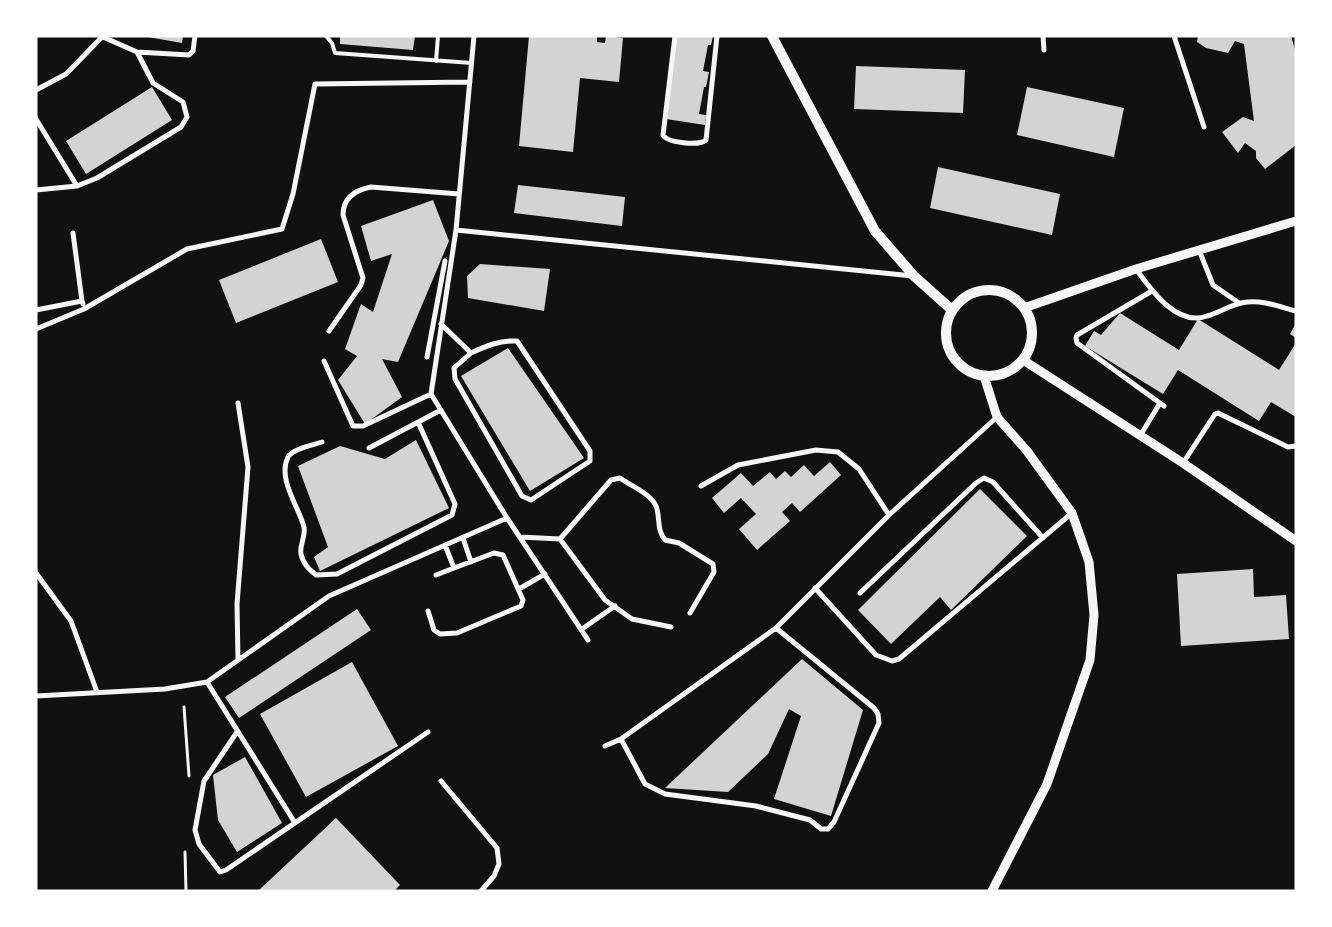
<svg xmlns="http://www.w3.org/2000/svg" width="1332" height="927" viewBox="0 0 1332 927" font-family="Commissioner,sans-serif">
	<rect width="100%" height="100%" fill="#111"/>
	<path fill="#d3d3d3" d="M142,36H183L182,43Z
		M340,36H415L413,50L340,44Z
		M529,36H597V42L605,43L606,36L623,38L619,82L580,78L573,152L519,146Z
		M676,36H713L711,45H708L703,71L709,72L706,87H704L699,114L706,115L705,125L666,119Z
		M1198,36H1291L1296,53V145L1265,169L1256,158V151L1245,143L1238,153L1222,132L1243,117L1254,121L1244,44L1235,41L1228,53L1206,48L1197,42Z
		M856,66L965,70L963,113L854,109Z
		M152,87L172,120L86,174L66,141Z
		M1027,87L1124,108L1114,157L1017,135Z
		M938,167L1060,194L1052,235L930,208Z
		M518,185L625,197L622,226L514,213Z
		M433,200L449,241L398,362L382,359L402,397L365,424L338,380L357,356L345,349L361,304L373,312L392,254L371,261L361,226Z
		M321,239L338,282L236,323L219,280Z
		M480,264L550,269L544,311L468,298L467,276Z
		M1120,313L1179,350L1198,319L1279,370L1296,343V417L1271,402L1259,421L1178,370L1163,394L1085,346L1094,331L1101,335Z
		M1296,323V338L1290,334Z
		M508,348L584,458L530,491L461,376Z
		M416,440L449,508L320,571L314,557L328,547L298,466L340,446L385,459Z
		M830,462L841,475L800,512L792,503L782,512L790,521L757,550L739,529L756,514L741,498L724,513L712,498L741,473L753,486L770,472L776,479L785,471L791,477L804,465L814,476Z
		M980,489L1027,536L951,610L940,597L891,644L858,610Z
		M1253,569L1254,597L1286,595L1289,639L1181,646L1177,574Z
		M357,609L371,630L239,718L225,697Z
		M802,659L863,710L831,816L774,799L801,716L789,709L768,754L728,792L665,788Z
		M352,662L398,746L306,797L260,714Z
		M245,757L282,823L237,852L218,820L213,775Z
		M336,818L400,885L394,891H258Z"/>
	<g fill="none" stroke-linecap="round" stroke-linejoin="round">
		<path stroke="#f5f5f5" stroke-width="3" d="M184,707L189,776
			M185,852L186,891"/>
		<path stroke="#f5f5f5" stroke-width="4" d="M326,36L332,43L335,53L472,63
			M436,61L438,36"/>
		<path stroke="#f5f5f5" stroke-width="5" d="M474,36L456,230L913,276
			M675,36L663,135C667,143 699,146 706,140L717,36
			M1043,36L1044,50
			M1174,36L1204,127
			M137,52L189,55L193,51L195,36
			M36,90L66,74L103,36
			M36,119L77,186L36,190
			M77,186L97,178L181,127L187,117L183,102L153,83L137,52L103,37
			M456,230L431,394L507,518L588,640
			M73,233L82,301
			M1199,250L1213,285L1239,303
			M1136,269C1152,291 1177,327 1207,316C1221,312 1233,303 1247,302C1263,300 1280,307 1296,311
			M1152,291L1077,335L1076,338L1077,343L1164,406
			M36,310L82,301L83,304
			M441,324L471,353L454,368L455,379L522,496L531,500L590,461V451L517,341C500,340 486,346 471,353
			M36,329L84,309L187,249L282,229L293,194L315,84L470,82
			M329,331L361,285L363,278L343,215C343,198 355,190 371,187L459,194
			M427,357L445,261
			M324,361L353,426H363L431,394
			M238,403L248,467L237,604L238,660
			M1140,436L1160,403
			M322,442C313,445 292,449 288,457C277,479 299,507 304,527C306,536 299,546 301,554C303,564 309,569 316,575L337,574L452,515L455,504L418,422
			M369,448L441,410
			M1183,463L1215,414L1218,413L1288,447L1296,446
			M701,486L738,465L816,450L838,452L859,469L889,515
			M520,537L560,539L605,600L632,619L671,627
			M463,538L471,562
			M560,539L611,480L620,478C631,486 654,495 657,509C660,521 657,530 665,540L679,543L713,564L714,572L690,613
			M36,573L71,621L97,692
			M436,575L454,568L445,545
			M815,588L876,655L892,661L899,659L1072,513
			M519,589L545,574
			M860,593L976,483L984,478L993,482L1043,538
			M428,611L434,630L440,634L457,633L521,606L523,600L503,555L494,553L454,568
			M582,629L615,606
			M207,682L295,823
			M36,696L165,689L207,682L329,596L507,518
			M237,732L204,781L195,830L199,844L220,872L226,870L428,732
			M621,739L645,784L665,794L756,806L810,820L821,829H828L834,822L879,723L878,714L874,708L776,628
			M605,746L621,739L776,628L889,515L997,417
			M441,781L497,848L499,864L494,876L481,891"/>
		<path stroke="#f5f5f5" stroke-width="9" d="M1024,308L1136,269L1296,221
			M1023,360L1183,463L1296,541
			M984,376L997,417L1027,451L1072,513L1089,562L1094,615L1090,660L1047,784L992,891"/>
		<path stroke="#f5f5f5" stroke-width="10" d="M772,36L875,231L914,276L952,310
			M946 333a43 43 0 1 1 86 0a43 43 0 1 1-86 0Z"/>
	</g>
	<rect width="1332" height="927" fill="none" stroke="#ffffff" stroke-width="75"/>
</svg>
